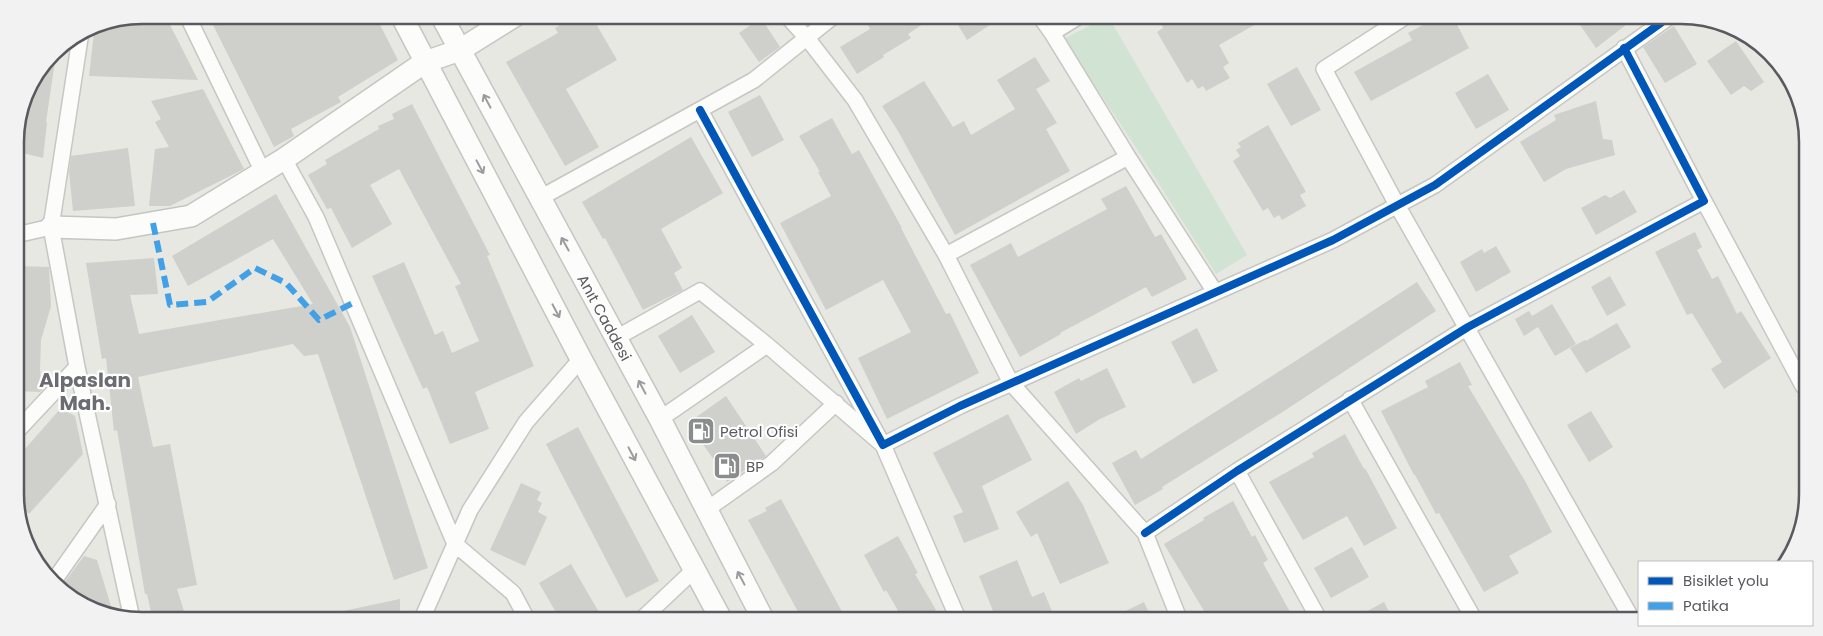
<svg xmlns="http://www.w3.org/2000/svg" width="1823" height="636" viewBox="0 0 1823 636" font-family="Poppins,sans-serif">
	<rect width="100%" height="100%" fill="#e8e8e2"/>
	<path fill="#d1e3d3" d="M1108,16L1247,255L1216,274L1137,149L1064,39Z"/>
	<path fill="#cfcfcb" d="M141,15H165L198,80L89,76L95,24Z
		M208,15H375L398,60L338,97L341,102L291,129L294,136L274,147Z
		M577,15H591L617,60L566,89L599,147L565,166L506,62L558,33L555,28Z
		M878,15H936L908,34L911,38L883,55L884,57L857,74L840,47L870,29L866,22Z
		M952,15H1005L967,40Z
		M1170,15H1272L1219,45L1229,63L1223,67L1230,78L1206,91L1203,86L1198,89L1192,79L1187,83L1157,32L1163,28L1160,21Z
		M1442,15H1452L1469,48L1371,101L1354,72L1412,40L1408,33Z
		M1573,15H1639L1596,48Z
		M761,18L780,47L759,62L739,33Z
		M1674,26L1697,64L1665,83L1643,47Z
		M1736,41L1764,82L1751,91L1744,86L1731,95L1707,61Z
		M57,47L46,122L47,123L43,158L15,151V133L28,85Z
		M1035,57L1050,81L1036,89L1057,123L1046,129L1070,171L955,235L898,131L882,106L924,81L953,127L964,121L971,135L1015,109L997,80Z
		M1297,67L1321,110L1291,126L1267,84Z
		M1488,74L1509,110L1476,129L1455,93Z
		M203,89L244,169L170,206H149L155,149L169,147L155,122L161,119L151,101Z
		M760,95L784,140L752,157L728,112Z
		M1596,101L1603,139L1612,140L1615,155L1566,169L1544,182L1520,142L1556,120L1554,115Z
		M412,104L490,255L487,256L534,366L475,392L489,429L450,444L427,387L423,389L372,276L404,262L435,335L443,331L452,353L479,341L455,286L461,284L399,169L370,185L392,224L352,248L331,208L327,209L308,175L327,164L325,160L379,129L378,126L394,119L392,114Z
		M832,118L852,154L859,150L902,228H901L946,314L950,313L979,373L887,419L858,358L911,332L883,280L826,310L780,223L831,196L818,172H820L799,136Z
		M1268,125L1306,192L1300,195L1306,206L1282,220L1279,215L1274,218L1268,208L1263,211L1233,161L1240,156L1236,150L1241,147L1238,143Z
		M691,137L723,193L661,229L682,268L674,273L683,290L643,310L605,238L603,239L582,202Z
		M128,148L135,206L73,211L69,172L71,156Z
		M1126,186L1155,237L1161,234L1187,279L1152,297L1146,287L1060,333L1061,334L1020,357L970,265L1011,243L1018,257L1107,209L1101,199Z
		M1624,190L1637,212L1596,235L1581,208L1605,195L1610,198Z
		M276,194L350,327L428,568L394,580L318,354L304,356L293,344L138,377L153,447L170,444L197,585L177,589L187,621H153L147,594H145L117,430L114,431L106,358L102,359L86,263L154,258L158,294L130,295L139,334L313,304L273,239L188,286L172,256Z
		M1695,232L1702,247L1697,250L1712,279L1718,276L1737,314L1741,311L1771,358L1724,389L1711,369L1722,362L1692,313L1687,315L1655,252Z
		M1496,246L1511,272L1476,292L1460,262L1482,249L1484,253Z
		M16,266L49,267L51,306L41,340L40,370L42,390L40,392L17,391Z
		M1610,276L1626,305L1607,316L1591,287Z
		M1417,282L1436,311L1281,413L1162,487L1163,489L1135,505L1112,463L1136,450L1141,459L1294,362Z
		M1552,304L1576,344L1555,356L1538,327L1524,336L1515,319L1529,311L1532,316Z
		M692,315L715,352L680,373L658,336Z
		M1617,323L1631,347L1586,373L1570,348L1585,340L1586,341Z
		M1197,328L1218,371L1193,384L1171,342Z
		M1460,362L1472,385L1468,386L1525,481L1552,532L1509,556L1519,573L1484,592L1439,513L1436,514L1415,475H1414L1381,411L1428,387L1425,381Z
		M1107,368L1126,407L1100,419L1076,434L1054,392L1079,378L1081,381Z
		M726,396L766,456L727,482L714,460L688,423Z
		M61,408L75,416L83,454L29,514L17,503V458Z
		M1591,411L1613,447L1589,462L1567,425Z
		M1008,414L1032,460L982,486L999,529L964,543L953,516L963,512L933,453Z
		M578,427L659,581L626,598L546,444Z
		M1345,434L1364,469L1365,468L1397,528L1364,546L1347,516L1303,540L1269,482L1314,457L1312,453Z
		M1068,481L1083,505L1109,563L1060,584L1037,533L1031,537L1016,512Z
		M521,483L541,492L537,500L542,503L538,512L547,517L525,566L490,550Z
		M781,499L847,621H803L748,520L767,511L765,508Z
		M1233,501L1252,537L1255,535L1268,560L1263,563L1295,621H1210L1164,544L1204,520L1203,518Z
		M898,536L918,573L915,574L936,610L917,621H904L886,590L884,592L864,555Z
		M1352,547L1369,577L1331,598L1314,568Z
		M84,556L97,560L114,616L101,614L61,587Z
		M1017,560L1032,597L1044,592L1056,621H997L979,576Z
		M571,564L604,621H561L539,583Z
		M400,599V621H330L329,614Z
		M1144,602L1153,621H1105Z
		M1384,602L1394,621H1349Z"/>
	<g fill="none" stroke-linecap="round" stroke-linejoin="round">
		<g stroke="#c6c6c4" stroke-width="18">
			<path id="street" d="M187,15L263,172
				M786,15L807,38L855,100L946,255L1128,157
				M1039,15L1052,33L1128,157L1215,292
				M1408,15L1324,69L1397,205L1633,621
				M81,32L51,227L77,367L132,619
				M1052,33L1081,15
				M700,110L883,445L960,406L1333,240L1435,185L1672,15
				M284,159L316,217L455,544L513,593L528,621
				M540,198L754,80L835,15
				M1704,201L1803,386
				M16,235L51,227
				M946,255L1011,383L1145,533L1180,621
				M616,338L700,291L767,345L883,445L959,621
				M1350,399L1475,621
				M660,419L767,345
				M17,431L77,367
				M1237,471L1320,621
				M706,510L772,463L836,403
				M1145,533L1237,471L1468,327L1704,201L1624,48
				M53,582L108,504
				M421,621L470,510L526,422L581,359
				M640,621L694,570"/>
		</g>
		<g stroke="#c5c5c4" stroke-width="24">
			<g id="secondary">
				<path d="M401,15L581,359L722,621"/>
				<path id="s1" d="M441,15L660,419L764,621"/>
				<path d="M51,227L116,229L191,216L284,159L425,62L460,50L516,15"/>
			</g>
		</g>
		<use href="#street" stroke="#fcfcfb" stroke-width="15"/>
		<use href="#secondary" stroke="#fcfcfb" stroke-width="21"/>
		<path stroke="#42a1e6" stroke-width="6" stroke-dasharray="12 6" stroke-linecap="butt" d="M153,223L170,305L207,302L255,268L286,283L319,320L353,303"/>
		<g stroke="#fff" stroke-width="11">
			<path id="cycleway" d="M700,110L883,445L960,406L1333,240L1435,185L1672,15
				M1145,533L1237,471L1468,327L1704,201L1624,48"/>
		</g>
		<use href="#cycleway" stroke="#0057b8" stroke-width="8"/>
	</g>
	<defs><path id="oneway-shaft" d="M-6 0H5M1.5-3L5.5 0L1.5 3" fill="none" stroke-width="1.6" stroke-linecap="round" stroke-linejoin="round" transform="scale(1.25)"/></defs>
	<g stroke="#9a9b9d">
		<use href="#oneway-shaft" transform="translate(487 101) rotate(-118)"/>
		<use href="#oneway-shaft" transform="translate(480 167) rotate(62)"/>
		<use href="#oneway-shaft" transform="translate(565 244) rotate(-119)"/>
		<use href="#oneway-shaft" transform="translate(556 311) rotate(62)"/>
		<use href="#oneway-shaft" transform="translate(642 387) rotate(-118)"/>
		<use href="#oneway-shaft" transform="translate(632 454) rotate(62)"/>
		<use href="#oneway-shaft" transform="translate(741 578) rotate(-118)"/>
	</g>
	<defs>
		<g id="fuel-square" transform="scale(1.4375)"><rect x="-9" y="-9" width="18" height="18" rx="4" fill="#8b8c8d" stroke="#fff"/><path d="M-5.5-6h7V0h2V4h1.3V-2.5L3-4.5l.8-.8L6-3V5H2.5V1h-1V6h-7ZM-4.2-4.7v3.2H.2V-4.7Z" fill="#fff"/></g>
	</defs>
	<g fill-rule="evenodd">
		<use href="#fuel-square" x="701" y="431"/>
		<use href="#fuel-square" x="727" y="466"/>
	</g>
	<g text-anchor="middle" dominant-baseline="central" stroke-width="4.5" stroke-linejoin="round" paint-order="stroke">
		<g font-size="15" fill="#595a5f" stroke="#fff">
			<text stroke="none"><textPath href="#s1" startOffset="344">Anıt Caddesi</textPath></text>
		</g>
		<g font-size="15" fill="#595a5f" stroke="#fff" text-anchor="start">
			<text x="720" y="431">Petrol Ofisi</text>
			<text x="746" y="466">BP</text>
		</g>
		<g font-size="20" font-weight="bold" fill="#6a6c71" stroke="#fff">
			<text x="85" y="380">Alpaslan<tspan x="85" dy="23">Mah.</tspan></text>
		</g>
	</g>
	<path d="M0 0H1823V636H0ZM142 24H1681A118 118 0 0 1 1799 142V494A118 118 0 0 1 1681 612H142A118 118 0 0 1 24 494V142A118 118 0 0 1 142 24Z" fill="#f2f2f2" fill-rule="evenodd"/>
	<path fill="none" stroke="#595a5f" stroke-width="2.5" d="M142 24H1681A118 118 0 0 1 1799 142V494A118 118 0 0 1 1681 612H142A118 118 0 0 1 24 494V142A118 118 0 0 1 142 24Z"/>
	<rect x="1638" y="561" width="175" height="65" fill="#ffffff" stroke="#bdbdbf"/>
	<rect x="1648" y="577" width="25" height="8" fill="#0057b8" stroke="#bdbdbf"/>
	<text x="1683" y="586" font-size="15" fill="#595a5f">Bisiklet yolu</text>
	<rect x="1648" y="602" width="25" height="8" fill="#42a1e6" stroke="#bdbdbf"/>
	<text x="1683" y="611" font-size="15" fill="#595a5f">Patika</text>
</svg>
